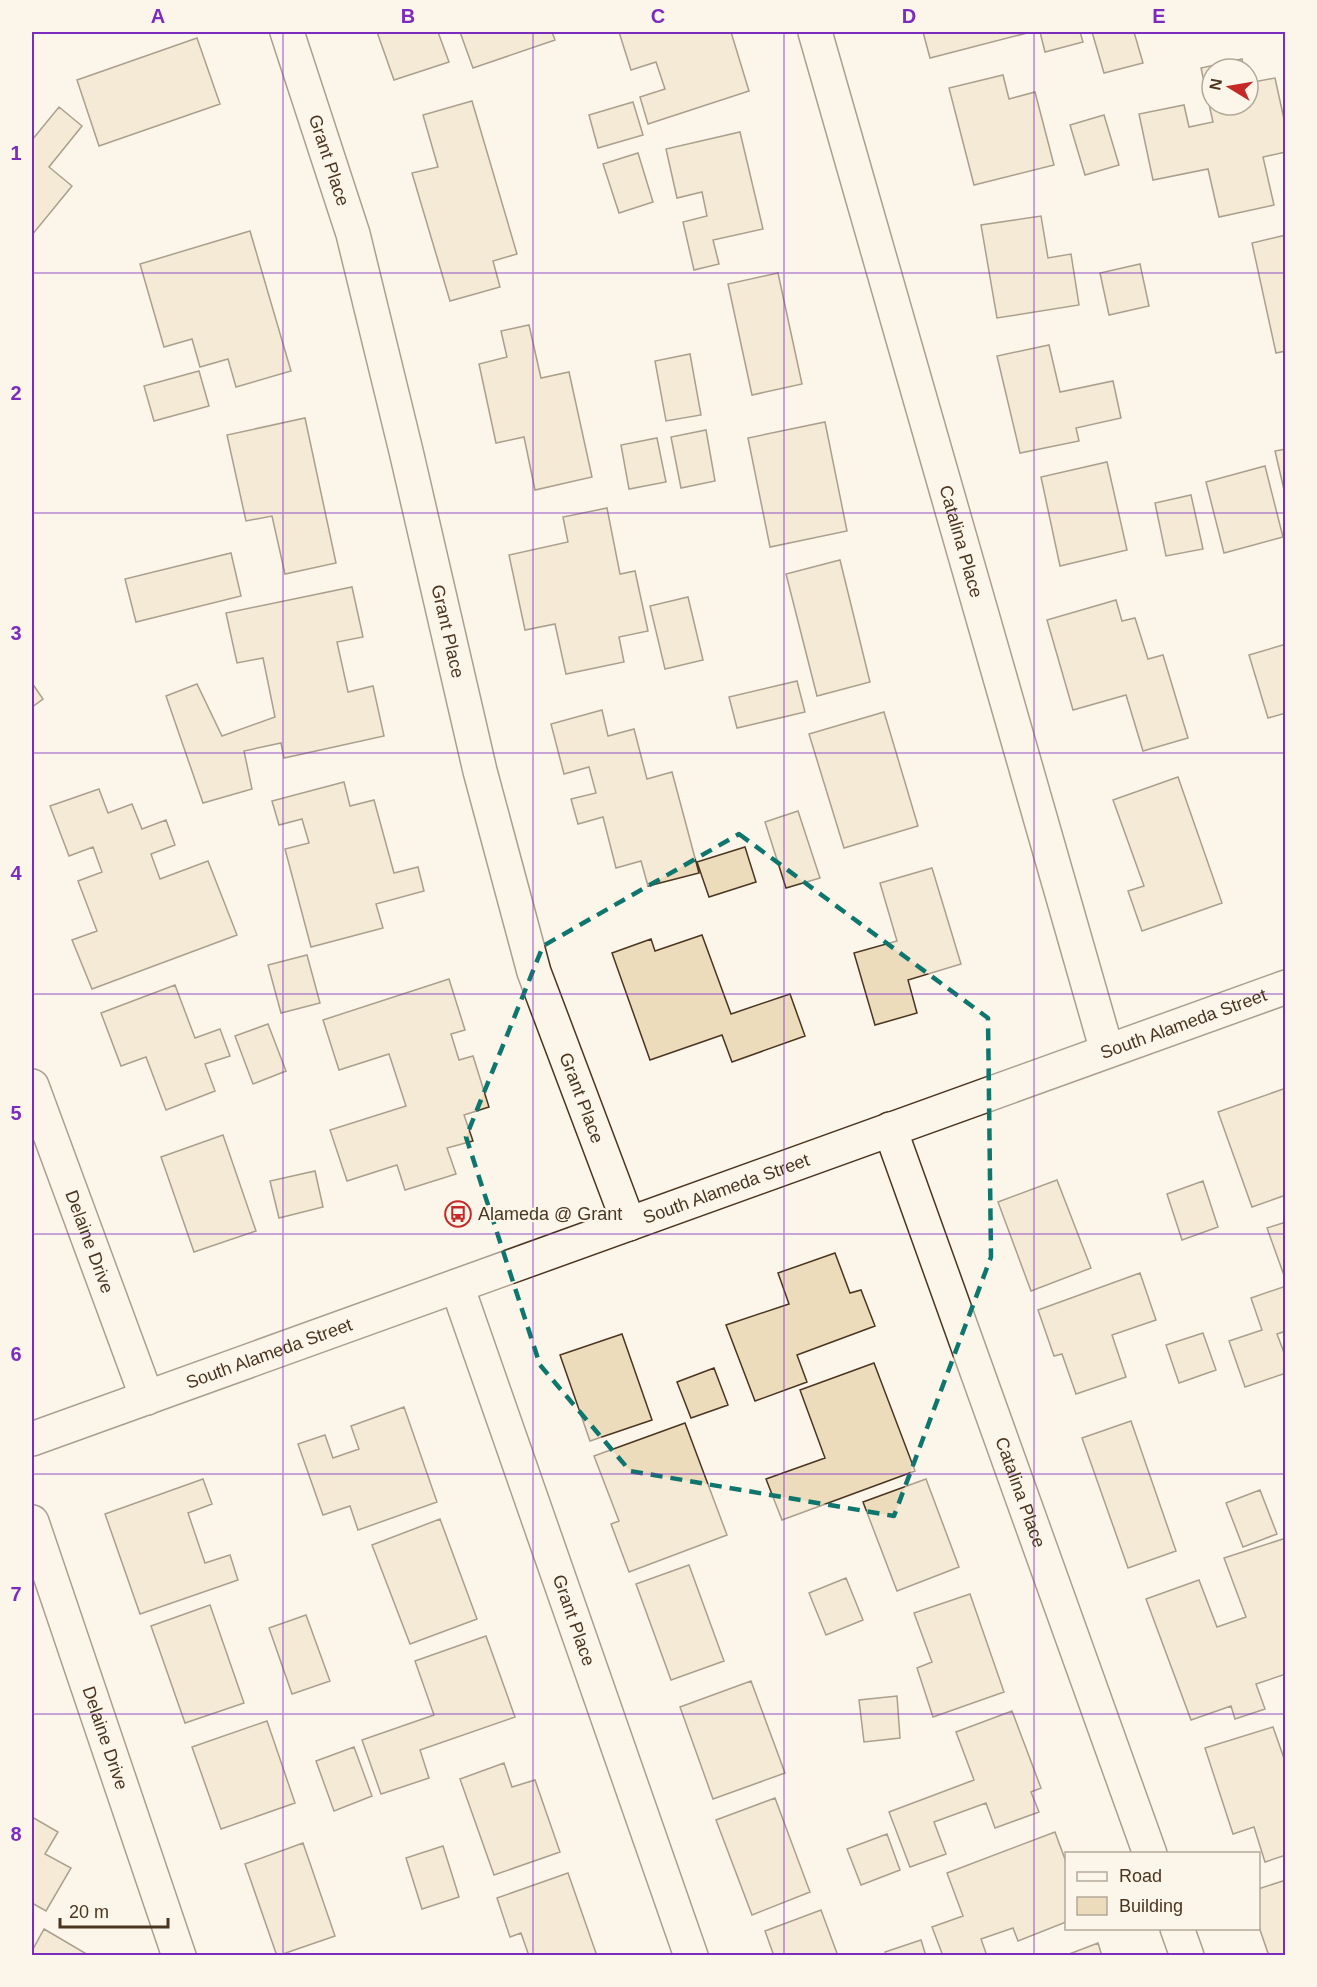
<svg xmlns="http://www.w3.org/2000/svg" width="1317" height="1987" viewBox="0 0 1317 1987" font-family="Helvetica,sans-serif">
	<rect width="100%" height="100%" fill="#fbf6e9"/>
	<path fill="#ecdcbc" stroke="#4a3520" stroke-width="1.5" d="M377,32H438L449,62L394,80Z
		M460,32H552L555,40L473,68Z
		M619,32H731L749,91L648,124L640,97L665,89L656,62L631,70Z
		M923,32H1031L930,58Z
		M1040,32H1080L1083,42L1045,52Z
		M1092,32H1134L1143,63L1104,73Z
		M197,38L220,104L99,146L77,80Z
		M1242,59L1244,69H1212V105H1248V83L1275,78L1286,128V152L1263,157L1274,205L1219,217L1208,169L1153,180L1139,114L1184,105L1189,127L1213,122L1201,68Z
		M1003,75L1009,99L1035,92L1054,165L974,185L949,88Z
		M472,101L517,254L493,261L500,287L450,301L412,173L438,167L423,115Z
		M633,102L643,135L598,148L589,115Z
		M59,107L82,126L49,167L72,186L32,235V140Z
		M1104,115L1119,165L1085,175L1070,125Z
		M740,132L763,229L713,240L719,264L694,270L683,222L707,216L702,192L677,198L666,149Z
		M638,153L653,202L619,213L603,164Z
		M1041,216L1048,258L1071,254L1079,305L997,318L981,225Z
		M250,231L291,371L236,387L228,359L200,367L192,339L164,347L140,264Z
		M1286,235V351L1276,353L1252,243Z
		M1140,264L1149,306L1109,315L1100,273Z
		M778,273L802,384L752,395L728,284Z
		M529,325L541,378L569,372L592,477L535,490L524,437L496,443L479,364L507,357L501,331Z
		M1049,345L1060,392L1113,381L1121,418L1076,428L1079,441L1020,453L997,356Z
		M690,354L701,415L666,421L655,361Z
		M199,371L209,406L154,421L144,386Z
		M305,418L336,563L285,574L272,516L246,521L227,435Z
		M825,422L847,531L770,547L748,438Z
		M706,430L715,481L681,488L671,437Z
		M657,438L666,482L629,489L621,445Z
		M1286,449V494H1285L1275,451Z
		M1107,462L1127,550L1060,566L1041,477Z
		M1265,466L1283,537L1224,553L1206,482Z
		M1191,495L1203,549L1166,556L1155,503Z
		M607,508L620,574L635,571L648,631L619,637L624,662L566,674L555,624L525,630L509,555L568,542L563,517Z
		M231,553L241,596L136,622L125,579Z
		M840,560L870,682L817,696L786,574Z
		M352,587L363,637L337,642L348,692L373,686L384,736L284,758L281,743L244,751L252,789L203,803L166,696L197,684L222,736L275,717L263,658L237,663L226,613Z
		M688,597L703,660L665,669L650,606Z
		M1116,600L1122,621L1135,618L1148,659L1163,655L1188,738L1143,751L1126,695L1073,710L1047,620Z
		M1286,644V713L1268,718L1249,655Z
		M797,681L805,712L737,728L729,697Z
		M32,683L43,699L32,707Z
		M602,710L608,736L634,729L647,779L672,772L699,873L648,886L641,861L616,868L603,817L578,824L571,799L596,793L589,767L564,774L551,724Z
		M884,712L918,826L844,848L809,734Z
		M1178,777L1222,903L1142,931L1128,891L1144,886L1113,800Z
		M344,782L350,806L374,800L394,873L418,867L424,891L376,904L383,928L311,947L285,849L309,843L302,819L279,825L272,801Z
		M99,789L108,813L132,804L142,829L166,820L175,845L151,854L160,879L208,861L237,935L92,989L72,940L97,931L78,881L102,872L93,847L69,856L50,806Z
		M798,811L820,878L786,888L765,822Z
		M745,847L756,882L709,897L697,862Z
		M932,868L961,964L908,980L917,1013L875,1025L854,953L897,941L880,883Z
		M702,935L731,1014L790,994L805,1036L732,1062L722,1035L650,1060L612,953L651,939L655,951Z
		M307,955L320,1003L281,1013L268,965Z
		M449,979L465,1030L451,1034L459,1060L473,1056L489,1107L464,1115L473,1141L447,1148L456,1174L405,1190L397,1165L347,1181L330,1130L406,1106L389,1054L339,1070L323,1020Z
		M175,985L195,1038L220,1029L230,1056L205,1064L215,1091L166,1110L146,1057L121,1066L101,1013Z
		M268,1024L286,1071L253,1084L235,1036Z
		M1286,1088V1195L1252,1207L1218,1112Z
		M223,1135L256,1231L194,1252L161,1157Z
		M315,1171L323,1207L279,1218L270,1181Z
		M1057,1180L1091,1268L1031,1291L998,1202Z
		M1203,1181L1218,1227L1182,1240L1167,1194Z
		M1286,1222V1281L1267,1228Z
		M835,1253L850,1293L861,1290L875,1326L797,1355L807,1382L755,1401L726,1325L789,1304L778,1273Z
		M1140,1273L1156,1320L1112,1335L1126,1377L1076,1394L1062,1354L1054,1356L1038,1310Z
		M1286,1286V1331L1277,1334L1286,1358V1373L1245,1387L1229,1341L1262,1330L1251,1298Z
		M1203,1333L1216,1370L1179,1383L1166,1345Z
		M622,1334L652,1420L590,1441L560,1355Z
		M874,1363L915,1471L782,1520L766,1479L825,1458L800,1390Z
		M714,1368L728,1405L691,1418L677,1382Z
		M404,1407L437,1502L358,1530L350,1506L323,1515L298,1444L325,1435L333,1458L359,1449L351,1426Z
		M1131,1421L1176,1551L1128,1568L1082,1438Z
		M685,1423L727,1535L629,1572L611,1524L619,1521L594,1456Z
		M203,1479L212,1504L188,1513L205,1563L230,1555L238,1580L140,1614L105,1514Z
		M926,1479L959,1567L897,1591L863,1502Z
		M1260,1490L1277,1534L1243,1547L1226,1503Z
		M440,1519L477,1619L410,1644L372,1545Z
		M1286,1538V1674L1256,1684L1265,1709L1235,1719L1231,1706L1191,1720L1146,1599L1199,1580L1217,1627L1246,1617L1224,1558Z
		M689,1565L724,1661L671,1680L636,1584Z
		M846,1578L863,1620L826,1635L809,1593Z
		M970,1594L1004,1692L933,1717L917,1668L932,1662L914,1613Z
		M210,1605L244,1703L185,1723L151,1626Z
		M306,1615L330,1681L292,1694L269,1628Z
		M486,1636L515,1717L420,1750L429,1778L381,1794L362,1740L434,1715L415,1661Z
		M751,1681L785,1773L713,1799L680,1707Z
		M897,1696L900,1738L864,1742L859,1700Z
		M1012,1711L1041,1788L1031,1792L1039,1812L995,1828L986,1803L934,1822L946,1854L910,1867L889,1812L974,1780L956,1732Z
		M267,1721L295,1803L221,1829L192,1747Z
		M1273,1727L1286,1764V1855L1265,1862L1254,1827L1233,1834L1205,1748Z
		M354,1747L372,1796L334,1811L316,1761Z
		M504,1763L512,1787L535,1780L560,1852L494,1875L460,1779Z
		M775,1798L810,1892L752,1915L716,1820Z
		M32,1817L58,1832L45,1854L71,1868L46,1911L32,1903Z
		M1055,1832L1066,1862V1922L1018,1941L1013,1928L981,1939L987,1956H943L932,1927L963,1916L947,1873Z
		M887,1834L900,1870L861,1885L847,1849Z
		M303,1843L335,1936L277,1956L245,1864Z
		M443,1846L459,1897L422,1909L406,1858Z
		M568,1873L597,1956H529L521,1933L510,1937L497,1898Z
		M1286,1880V1956H1269L1258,1924V1889Z
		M821,1910L838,1956H774L765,1931Z
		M44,1929L90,1956H32V1951Z
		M921,1940L926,1956H886L885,1952Z
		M1098,1943L1102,1956H1064Z"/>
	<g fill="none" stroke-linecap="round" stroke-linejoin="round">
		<g stroke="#4a3520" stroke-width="36">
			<g id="street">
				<path id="s1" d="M287,32L353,234L406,451L480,771L534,972L629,1224"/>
				<path id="s2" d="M815,32L1107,1051"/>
				<path id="s3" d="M32,1086L147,1398"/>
				<path id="s4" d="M890,1129L1150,1854"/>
				<path id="s5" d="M457,1286L691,1956"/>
				<path id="s6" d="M32,1522L179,1956"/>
				<path d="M1177,1928L1187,1956"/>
			</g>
		</g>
		<g stroke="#4a3520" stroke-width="36">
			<g id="secondary">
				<path id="s7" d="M32,1439L1286,987"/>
			</g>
		</g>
		<use href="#street" stroke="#fbf6e9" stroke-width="33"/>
		<use href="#secondary" stroke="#fbf6e9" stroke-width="33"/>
	</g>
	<path d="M0 0H1317V1987H0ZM739,834L988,1018L991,1257L894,1516L630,1471L540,1365L466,1137L543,946Z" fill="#fbf6e9" fill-opacity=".55" fill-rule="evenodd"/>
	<path fill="none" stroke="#0f766e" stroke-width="4.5" stroke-dasharray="12 8" stroke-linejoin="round" d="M739,834L988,1018L991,1257L894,1516L630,1471L540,1365L466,1137L543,946Z"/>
	<path fill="none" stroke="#7b2cbf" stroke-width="1.5" stroke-opacity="0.55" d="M283,32V1956M533,32V1956M784,32V1956M1034,32V1956M32,273H1286M32,513H1286M32,753H1286M32,994H1286M32,1234H1286M32,1474H1286M32,1714H1286"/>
	<defs>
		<g id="bus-ring" transform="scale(1.35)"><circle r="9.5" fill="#fbf6e9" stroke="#c62828" stroke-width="1.5"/><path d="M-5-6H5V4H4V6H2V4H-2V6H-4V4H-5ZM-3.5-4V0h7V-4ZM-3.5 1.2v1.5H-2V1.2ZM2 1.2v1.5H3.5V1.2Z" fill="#c62828"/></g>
	</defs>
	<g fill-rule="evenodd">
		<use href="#bus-ring" x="458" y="1214"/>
	</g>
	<g text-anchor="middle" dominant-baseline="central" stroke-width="4.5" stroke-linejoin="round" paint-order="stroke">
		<g font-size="18" fill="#4a3520" stroke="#fbf6e9">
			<text stroke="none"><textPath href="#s1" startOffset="135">Grant Place</textPath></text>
			<text stroke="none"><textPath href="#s2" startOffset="530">Catalina Place</textPath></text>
			<text stroke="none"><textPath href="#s1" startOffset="621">Grant Place</textPath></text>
			<text stroke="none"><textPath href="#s7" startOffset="1224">South Alameda Street</textPath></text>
			<text stroke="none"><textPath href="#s1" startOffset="1107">Grant Place</textPath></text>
			<text stroke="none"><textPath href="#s7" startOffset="738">South Alameda Street</textPath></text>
			<text stroke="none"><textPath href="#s3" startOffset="166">Delaine Drive</textPath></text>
			<text stroke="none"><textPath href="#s7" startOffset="252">South Alameda Street</textPath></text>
			<text stroke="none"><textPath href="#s4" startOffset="386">Catalina Place</textPath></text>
			<text stroke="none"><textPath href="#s5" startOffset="354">Grant Place</textPath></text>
			<text stroke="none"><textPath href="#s6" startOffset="228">Delaine Drive</textPath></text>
		</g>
		<g font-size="18" fill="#4a3520" stroke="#fbf6e9" text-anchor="start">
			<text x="478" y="1214">Alameda @ Grant</text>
		</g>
	</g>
	<rect width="1317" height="1987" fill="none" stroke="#fbf6e9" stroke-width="66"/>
	<rect x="1065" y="1852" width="195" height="78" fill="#fbf6e9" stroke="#b4a999" stroke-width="1.5"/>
	<rect x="1077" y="1872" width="30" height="9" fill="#fbf6e9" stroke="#b4a999" stroke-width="1.5"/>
	<text x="1119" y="1882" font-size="18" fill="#4a3520">Road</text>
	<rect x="1077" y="1897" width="30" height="18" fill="#ecdcbc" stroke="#b4a999" stroke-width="1.5"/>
	<text x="1119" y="1912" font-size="18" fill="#4a3520">Building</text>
	<g transform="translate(1230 87) rotate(281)"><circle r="28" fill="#fbf6e9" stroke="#b4a999" stroke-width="1.5"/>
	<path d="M0-4.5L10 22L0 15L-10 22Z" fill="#c62828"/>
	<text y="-9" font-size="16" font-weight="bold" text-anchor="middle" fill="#4a3520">N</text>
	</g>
	<path d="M60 1918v9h108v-9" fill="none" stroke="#4a3520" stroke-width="3"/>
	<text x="69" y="1918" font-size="18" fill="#4a3520" stroke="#fbf6e9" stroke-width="4.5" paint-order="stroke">20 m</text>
	<rect x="33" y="33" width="1251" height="1921" fill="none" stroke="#7b2cbf" stroke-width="2"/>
	<g font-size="20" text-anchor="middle" font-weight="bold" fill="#7b2cbf">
		<text x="158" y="23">A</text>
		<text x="408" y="23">B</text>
		<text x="658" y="23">C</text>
		<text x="909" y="23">D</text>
		<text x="1159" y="23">E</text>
		<text x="16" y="160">1</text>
		<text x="16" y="400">2</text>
		<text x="16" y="640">3</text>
		<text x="16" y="880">4</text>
		<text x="16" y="1120">5</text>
		<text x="16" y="1361">6</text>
		<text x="16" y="1601">7</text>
		<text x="16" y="1841">8</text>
	</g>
</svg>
